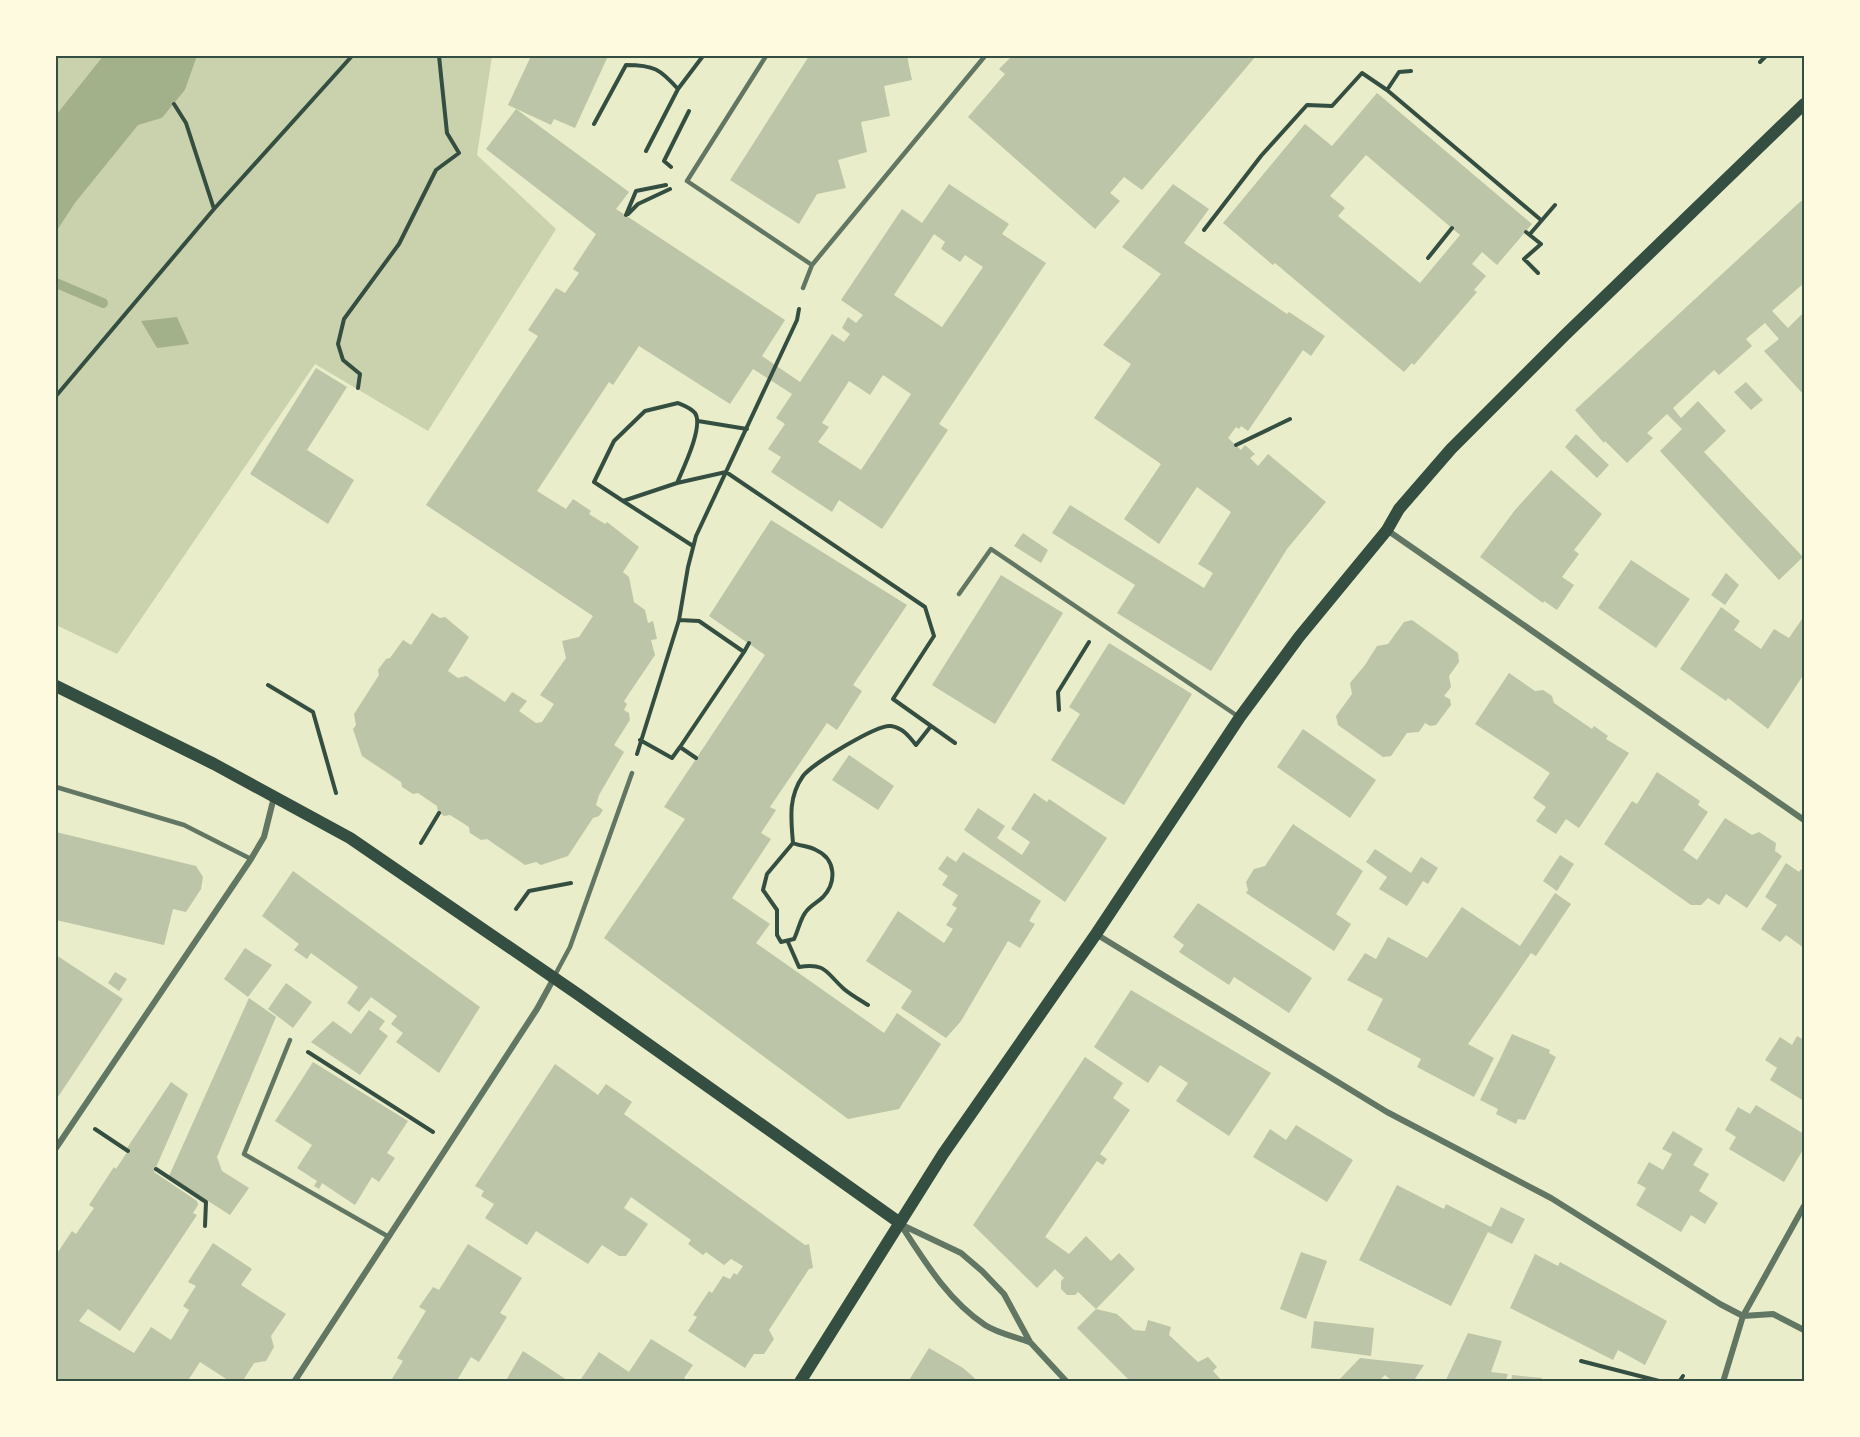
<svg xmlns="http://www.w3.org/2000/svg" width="1860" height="1437" viewBox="0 0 1860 1437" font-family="'Space Grotesk',sans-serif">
	<rect width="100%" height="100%" fill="#e9edc9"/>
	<path fill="#cad2ad" d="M56,56H103L56,115Z
		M197,56H492L477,155L556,229L428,431L315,364L117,654L56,625V232L75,203L138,124L162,118L185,90Z"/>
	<path fill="#a3b18a" d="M103,56H197L185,90L162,118L138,125L75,203L56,232V115Z
		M177,317L189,344L157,348L141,321Z"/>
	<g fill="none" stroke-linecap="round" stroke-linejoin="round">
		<path stroke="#a3b18a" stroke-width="10" d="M56,283L103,303"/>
	</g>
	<path fill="#bcc5a7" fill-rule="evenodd" d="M531,56H608L575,128L554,119L551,125L508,105Z
		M809,56H907L912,80L884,86L890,116L861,122L867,152L838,160L846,188L817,194L799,224L730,180Z
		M1012,56H1256L1142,190L1124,177L1110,193L1120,201L1095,229L968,117L1005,74L999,69Z
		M1377,93L1532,224L1497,265L1482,252L1472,264L1486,276L1474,290L1477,292L1414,365L1412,363L1404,372L1275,263L1273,265L1223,223L1305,124L1332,146ZM1366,155L1460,235L1420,283L1338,216L1345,208L1330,196Z
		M516,109L629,192L616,209L785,320L762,356L800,382L832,334L844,342L850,334L842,328L848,317L856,323L863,315L841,300L902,209L922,223L949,184L1009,224L1002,234L1046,263L939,424L948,430L882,529L839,500L832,512L771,472L781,457L768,449L785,424L776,418L792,394L753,369L730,404L639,346L613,385L609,382L537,491L566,509L573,499L591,511L589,514L605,524L607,522L639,547L623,572L629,577L634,602L645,610L648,623L653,621L657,639L651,640L655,655L624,701L627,704L624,710L629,713L630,720L614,745L624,752L599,795L596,805L603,810L599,816L593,818L568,856L541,865L536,862L525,865L487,839L481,840L470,833L469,827L450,815L444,816L438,812L437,806L418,793L413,794L402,787L401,782L362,756L353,729L356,725L354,714L379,675L378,670L386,659L390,658L403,640L411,645L432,613L440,618L445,617L469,637L448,671L458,678L466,676L505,702L512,692L527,701L519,711L536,723L542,722L554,704L540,695L566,658L562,641L579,637L593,616L426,505L538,336L528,330L556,288L565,293L579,273L573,269L596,234L486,149ZM934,234L945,242L941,249L960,262L965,255L983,267L942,327L894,295ZM883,375L911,394L861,470L818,442L829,427L822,423L849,381L870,395Z
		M1173,184L1209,209L1184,243L1287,314L1289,312L1325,336L1311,356L1303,350L1248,431L1241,426L1239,429L1236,427L1228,438L1241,450L1245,445L1255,454L1250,458L1258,466L1268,454L1326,502L1287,549L1211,671L1117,613L1135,585L1052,533L1070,505L1204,588L1213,573L1198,564L1231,512L1197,487L1159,544L1124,519L1161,464L1094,418L1131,364L1103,345L1161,274L1122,247Z
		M1801,201L1804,202V283L1772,311L1788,328L1804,312V395L1764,351L1779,339L1765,323L1746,339L1752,346L1719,375L1714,370L1673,408L1681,418L1698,401L1726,431L1704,452L1803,557L1779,580L1660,451L1682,429L1667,414L1647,433L1653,438L1627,463L1605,441L1604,443L1575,410Z
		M316,368L347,387L307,450L354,480L328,524L250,474Z
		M1746,382L1763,400L1751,410L1734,392Z
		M1576,434L1609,465L1597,478L1565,447Z
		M1551,470L1602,514L1574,550L1579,554L1562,577L1574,585L1557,610L1544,601L1543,603L1480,557L1515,510Z
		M771,520L907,605L853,685L862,691L837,730L827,723L770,807L776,810L761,833L771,839L732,898L770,924L756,943L884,1033L897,1013L941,1044L899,1109L848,1119L604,938L685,819L664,807L765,655L709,616Z
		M1023,533L1048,550L1041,563L1014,546Z
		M1631,560L1690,599L1656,648L1598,608Z
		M1726,573L1739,585L1725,605L1711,595Z
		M1001,575L1063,613L995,724L932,685Z
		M1721,607L1740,621L1734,630L1761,649L1774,629L1789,638L1804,616V674L1768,729L1728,698L1726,701L1680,669Z
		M1412,620L1458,653L1459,662L1449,676L1451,687L1444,696L1450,699L1451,705L1436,725L1430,726L1425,723L1419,732L1407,733L1391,756L1383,757L1338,725L1336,716L1352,694L1350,683L1365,665L1377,646L1388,644L1404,622Z
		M1109,643L1192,694L1124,805L1051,760L1080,714L1069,707Z
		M1509,673L1535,691L1543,690L1552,696L1554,703L1592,729L1594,726L1608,736L1606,739L1629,753L1579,828L1566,819L1556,834L1536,821L1546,807L1533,798L1550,773L1475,724Z
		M1303,729L1376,780L1350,818L1277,767Z
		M849,755L894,786L878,810L832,780Z
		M1657,772L1700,801L1698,805L1708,812L1683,850L1697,860L1725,818L1752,835L1759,832L1776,843L1775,851L1782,856L1747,908L1726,894L1719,905L1708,898L1701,905H1691L1604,844L1632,801L1637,804Z
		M1034,793L1047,802L1049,799L1055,803L1107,838L1065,902L964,830L978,808L1005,826L997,838L1022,855L1030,842L1011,829Z
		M1293,824L1363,871L1336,914L1351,924L1334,951L1246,893L1248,890L1246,882L1254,869L1265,866Z
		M56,832L196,866L203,877L201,889L186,912L173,909L164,945L56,920Z
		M1375,849L1411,873L1421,857L1438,868L1428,884L1423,881L1407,906L1379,889L1387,877L1366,862Z
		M963,852L1041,901L1029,921L1035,924L1020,948L1008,941L961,1021L946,1038L901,1008L912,991L866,961L898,911L944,943L953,929L946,925L957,908L952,905L958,895L942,885L948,876L938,869L947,856L956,862Z
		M1560,855L1574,864L1557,891L1543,881Z
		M1786,863L1799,872L1801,869L1804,872V948L1786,935L1780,942L1761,929L1777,905L1765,897Z
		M293,871L480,1007L439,1073L396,1042L403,1033L391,1024L397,1016L371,997L359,1012L347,1003L358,987L311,953L307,959L294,950L299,944L262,916Z
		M1555,893L1571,904L1536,956L1531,953L1468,1044L1494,1058L1474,1097L1417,1067L1421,1059L1367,1030L1383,999L1347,980L1365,953L1376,959L1388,937L1427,958L1462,907L1520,946Z
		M1198,903L1312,978L1289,1013L1234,977L1229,985L1179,952L1184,945L1173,937Z
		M245,948L272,965L248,997L224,979Z
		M56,955L123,999L56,1100Z
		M115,972L127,979L119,991L108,983Z
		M286,983L312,1002L293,1028L268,1009Z
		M1131,990L1271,1073L1229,1136L1176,1101L1188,1083L1160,1065L1148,1083L1094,1047Z
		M249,998L276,1017L217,1157L222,1171L249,1188L230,1215L169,1176Z
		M369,1010L385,1021L379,1029L388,1036L360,1075L311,1042L333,1021L351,1034Z
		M1512,1034L1550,1050L1549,1053L1556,1057L1525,1120L1518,1119L1516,1124L1496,1114L1498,1109L1480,1100Z
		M1797,1036L1804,1040V1101L1770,1080L1777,1068L1765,1060L1780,1037L1792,1045Z
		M1085,1057L1123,1083L1113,1098L1130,1110L1100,1154L1107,1159L1103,1165L1097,1161L1045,1237L1069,1254L1086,1236L1111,1261L1119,1253L1135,1269L1096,1309L1117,1314L1134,1330L1145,1331L1148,1320L1171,1327L1169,1335L1198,1362L1208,1357L1217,1367L1213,1371L1223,1382H1131L1077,1328L1096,1309L1078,1292L1075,1295H1067L1061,1289V1281L1064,1278L1055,1269L1037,1288L973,1225Z
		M313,1062L408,1121L387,1153L395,1158L379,1182L372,1177L355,1205L322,1183L319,1189L314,1186L317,1181L297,1168L312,1145L275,1121Z
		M555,1064L598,1095L606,1084L632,1102L624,1114L805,1245L809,1244L813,1268L809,1269L769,1330L774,1339L764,1354H754L745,1368L688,1331L697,1317L693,1315L709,1291L712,1293L723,1276L730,1279L734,1273L737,1275L743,1266L731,1259L724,1265L706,1252L703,1255L688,1244L691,1240L631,1197L624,1208L648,1224L626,1256H619L602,1245L588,1264L536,1231L527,1245L485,1218L494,1204L481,1196L484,1191L475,1186Z
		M171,1082L188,1094L154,1172L197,1201L198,1205L193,1213L197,1215L120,1331L88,1309L79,1321L134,1353L151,1327L171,1340L189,1310L183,1306L196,1286L188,1282L213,1243L252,1269L241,1285L286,1314L271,1336L274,1347L266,1361L254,1363L242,1382H231L200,1362L187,1382H56V1255L72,1231L76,1234L94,1208L89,1205L114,1167L116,1169L129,1149L127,1148Z
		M1756,1105L1804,1134V1148L1784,1182L1729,1149L1736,1137L1725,1130L1738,1107L1750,1114Z
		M1296,1125L1353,1160L1327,1202L1253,1157L1270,1129L1286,1140Z
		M1673,1131L1703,1149L1693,1165L1709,1174L1699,1191L1718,1203L1705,1224L1691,1215L1681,1232L1636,1205L1646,1188L1637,1183L1649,1162L1663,1170L1672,1154L1662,1149Z
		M1397,1185L1444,1209L1446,1204L1491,1227L1501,1207L1525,1219L1512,1244L1488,1232L1451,1306L1359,1260Z
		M468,1244L522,1278L500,1313L507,1317L479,1362L471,1357L456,1382H390L403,1361L397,1358L426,1311L419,1307L433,1287L439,1290Z
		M1301,1252L1327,1261L1306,1319L1280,1309Z
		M1535,1254L1558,1266L1560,1262L1667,1321L1645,1365L1618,1350L1613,1360L1510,1308Z
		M1314,1321L1374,1328L1371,1356L1311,1348Z
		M1468,1333L1502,1341L1491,1372L1508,1374L1505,1382H1445Z
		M651,1339L693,1365L684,1378L689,1382H579L599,1352L629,1372Z
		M929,1348L963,1368L979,1382H908Z
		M523,1351L570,1382H505Z
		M1360,1358L1397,1362L1424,1365L1413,1382H1393L1385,1375L1378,1382H1337Z
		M1512,1375L1542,1378L1541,1382H1511Z"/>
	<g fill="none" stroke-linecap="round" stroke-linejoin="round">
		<path stroke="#344e41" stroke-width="4" d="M1760,62L1766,56
			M678,89L703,56
			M1387,90L1541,220
			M174,104L186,123L214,209
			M594,124L626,65C654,65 660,69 678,89L646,151
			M671,167L664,161L689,111
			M628,214L638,204L670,189
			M626,215L636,191L666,185
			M1204,230L1261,156L1307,105L1332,106L1362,73L1387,90L1399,72L1411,71
			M1526,232L1541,244L1524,259L1538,273
			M1530,234L1555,205
			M1428,258L1452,228
			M358,388L360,374L343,360L338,344L344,319L399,244L436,170L459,153L447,133L439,56
			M56,396L214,209L352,56
			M678,403C683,405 691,408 695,413C704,426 683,469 677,483L623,501L594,482L614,441L645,411Z
			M698,421L747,429
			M1236,445L1290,419
			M677,483L726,472L925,607L934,636L893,699L955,743
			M623,501L693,546
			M679,620L699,621L744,652L680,747
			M744,652L749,643
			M268,685L313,712L336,793
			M1059,710L1058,692L1089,642
			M640,740L672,758L680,747L696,758
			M637,754L679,620L688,567L696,536L797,320L799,309
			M421,843L439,813
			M793,843C800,846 809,846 816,850C836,859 837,882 823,897C817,903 810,905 805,913C800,920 798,931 794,939L781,942L777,935V910L763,890L767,874L793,843C791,819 788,797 803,776C812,764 877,724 891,726C903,728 909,736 916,745L931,726
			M516,909L529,891L571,883
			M788,942L799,967C827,963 825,972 844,989C851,995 860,1000 868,1005
			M308,1052L433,1132
			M95,1129L128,1151
			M156,1169L206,1202L205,1226
			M1581,1361L1663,1382
			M1679,1382L1683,1376"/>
		<path stroke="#617663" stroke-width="4.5" d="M766,56L687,181L812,265
			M803,288L812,265L985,56
			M959,594L991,549L1239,717
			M56,787L184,825L251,859
			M555,975L570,947L632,773
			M290,1040L244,1154L389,1237"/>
		<path stroke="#617663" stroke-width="6" d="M1387,530L1804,820
			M1096,934L1387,1112L1551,1198L1720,1304L1743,1316L1773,1314L1804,1330
			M56,1148L251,859L264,837L274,797
			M900,1224L961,1253L982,1271L1004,1294L1030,1342L1067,1382
			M901,1225C925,1262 948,1300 985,1325C997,1333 1016,1337 1029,1342
			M294,1382L537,1009L554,978
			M1723,1382L1743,1316L1804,1206"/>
		<path stroke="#344e41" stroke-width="12" d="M56,686L214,764L350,838L579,995L900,1223
			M800,1382L943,1154L1096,934L1240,717L1299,637L1387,530L1399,509L1451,449L1565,335L1804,104"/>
	</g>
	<rect width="1860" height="1437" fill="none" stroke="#fefae0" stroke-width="114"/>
	<rect x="57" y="57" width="1746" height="1323" fill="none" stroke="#344e41" stroke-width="2"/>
</svg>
